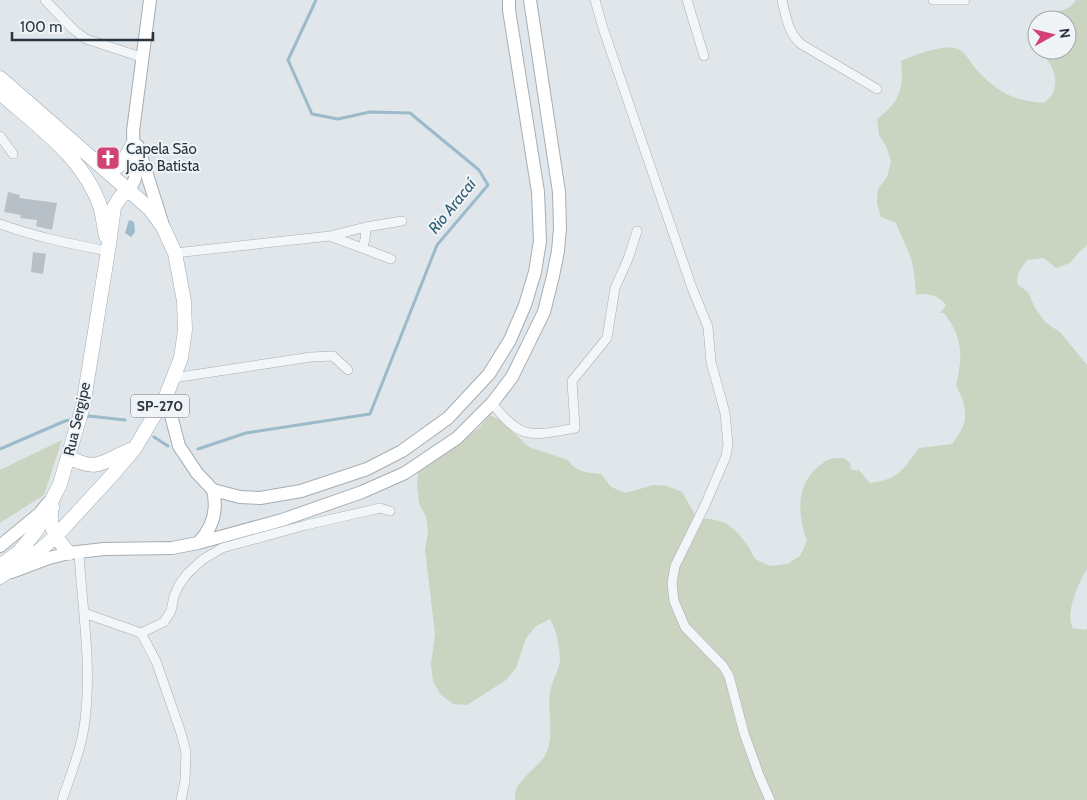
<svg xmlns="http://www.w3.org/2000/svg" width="1087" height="800" viewBox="0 0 1087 800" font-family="Cabin,sans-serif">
	<rect width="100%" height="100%" fill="#e0e6ea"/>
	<path fill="#cad4c1" d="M1076,0H1087V245L1080,251L1070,263L1056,268L1044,258L1027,260L1018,273L1017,284L1028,292L1035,308L1046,323L1060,332L1087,365V569C1079,581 1064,616 1073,628L1084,630L1087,629V800H516C509,786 537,768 544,757C556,736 547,715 550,693C551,682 560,669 560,660C559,645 557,631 550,619L536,626L526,638L516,668L506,680L467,705L453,704L440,694L433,681L431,664L435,633L425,550L428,532L426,516L419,503L417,486L418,472L454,442L467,437L480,427L490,415L504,422L515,434L529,447L568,460C575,472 588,473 601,474L611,487L626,493L653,485L667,486L682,492L697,518L711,519L726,523L738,533L748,546L755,559L770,566L787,564L800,556L807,541C798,516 795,485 819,466C822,464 825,461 828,460C833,458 839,458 844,458L850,463L851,469L857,471L858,469L870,483C900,479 901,471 919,448L952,444C970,421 968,410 956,385C963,356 963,337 944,313H940L946,305C939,296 927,292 916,295C915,285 915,274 912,263C909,249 901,237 896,223L881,217L877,203L878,189L887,177L891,162L887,148L879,135L877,119C900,101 904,90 901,61C915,55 947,42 960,50C967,55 970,62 975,68C996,91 1012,101 1044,103C1047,100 1053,95 1054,90C1059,75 1049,61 1040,50H1067V20H1037V44L1033,37L1031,21C1036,18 1041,14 1046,13C1057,11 1070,11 1076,0Z
		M62,440L44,495L0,523V470Z"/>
	<path fill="#9bbbca" d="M129,220L134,222L135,232L131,237L125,233Z"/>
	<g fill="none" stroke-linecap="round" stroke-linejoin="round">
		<path stroke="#9bbbca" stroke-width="3" d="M85,417L89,416L125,420
			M154,437L168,446
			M0,449L65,421L76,419
			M198,449L246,433L370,414L437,245L488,185L479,170L410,113L370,112L338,119L312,114L288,60L316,0"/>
	</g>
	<path fill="#b8c0c7" d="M104,152L116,156L110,161L108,160L103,156Z
		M8,192L20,195L19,198L57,203L52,230L36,226L37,220L20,218L21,215L4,212Z
		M33,252L46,254L43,274L31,272Z"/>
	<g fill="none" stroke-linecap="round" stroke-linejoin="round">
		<g stroke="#a5aeb4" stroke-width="10">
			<path id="minor" d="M45,0L74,30L86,39L141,57
				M595,0L603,28L692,288L708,327L711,362L725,413L728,444L726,456L705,505L675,566L672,583L674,601L685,627L723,666L729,676L744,733L759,775L770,800
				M687,0L704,56
				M782,0C786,17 788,32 801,44L877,89
				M933,0H965
				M0,136L13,154
				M0,224C36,237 71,244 108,251
				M330,236L391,259
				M362,248L365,240L366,227
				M175,253L330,236L366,227L402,221
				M173,378L311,357L333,356L348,370
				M492,403C521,441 531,436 575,428L572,381L607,338L615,288L628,259L637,231
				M84,613L141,633L156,661L181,733L186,752L185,781L181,800
				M141,633L164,622L171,611L174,596L179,585L187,574L202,560L222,548L306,525L380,508L390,511
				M62,800C71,774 82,747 85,720C92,664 82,608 79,552"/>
		</g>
		<g stroke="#a5aeb4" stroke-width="14">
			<path id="secondary" d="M138,146L162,222
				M129,191L135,179L133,131L150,0
				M166,396L179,446L197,473L213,490L240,497L260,498L301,491L367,469L402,451L448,418L489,374L510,340L525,305L535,272L540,241L538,192L509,10V0
				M198,543C213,528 218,511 213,490
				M0,546L39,514L48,503
				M12,572L49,558L69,553L104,549L172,548L198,543L282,520L362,492L405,473L457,438L493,402L512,377L544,312L553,276L558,251L560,228L559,192L530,0"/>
		</g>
		<g stroke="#a0adb6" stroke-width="15">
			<path id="primary" d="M0,78L150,209L163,227L175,253L184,301L185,330L181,358L166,396L154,416L135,448L114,473L56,536L39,551L0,577
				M0,93C38,127 85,158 101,209C103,217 104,227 106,236
				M108,172L122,164L133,144
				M69,457C97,473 104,461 130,450
				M52,507C47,526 57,540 69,553
				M0,566L20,551L29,540L38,528L60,484L83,406L108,251L114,207L121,196L129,191"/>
		</g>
		<use href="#minor" stroke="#f3f6f8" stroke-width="9"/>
		<use href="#secondary" stroke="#fff" stroke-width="12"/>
		<use href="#primary" stroke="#fff" stroke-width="14"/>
	</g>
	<defs>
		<g id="church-square" transform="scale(1.25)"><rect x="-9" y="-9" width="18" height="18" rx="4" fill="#d14374" stroke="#f0f4f7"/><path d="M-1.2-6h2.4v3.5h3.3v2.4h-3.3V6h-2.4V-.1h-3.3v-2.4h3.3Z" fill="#fff"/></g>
	</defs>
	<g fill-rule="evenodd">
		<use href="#church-square" x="108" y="158"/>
	</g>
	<g text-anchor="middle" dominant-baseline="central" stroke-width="4" stroke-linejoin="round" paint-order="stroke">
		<rect fill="#f0f4f7" stroke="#656f78" stroke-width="1" x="131" y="394.5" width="58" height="23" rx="4"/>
		<g font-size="14" font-weight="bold" fill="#293642">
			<text x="160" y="406">SP-270</text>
		</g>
		<g font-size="15" fill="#293642" stroke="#f0f4f7" text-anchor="start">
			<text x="126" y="149">Capela São<tspan x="126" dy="17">João Batista</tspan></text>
		</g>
		<g font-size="15" fill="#293642" stroke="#f0f4f7">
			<text transform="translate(77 419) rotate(-77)">Rua Sergipe</text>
		</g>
		<g font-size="16" font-style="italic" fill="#325e76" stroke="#f0f4f7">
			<text transform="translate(452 206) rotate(-51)">Rio Aracaí</text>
		</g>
	</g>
	<g transform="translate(1052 35) rotate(82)"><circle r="24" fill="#f0f4f7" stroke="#a0a8af"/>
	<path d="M0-4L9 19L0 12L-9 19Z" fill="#d14374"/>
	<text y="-8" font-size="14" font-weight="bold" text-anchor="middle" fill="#293642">N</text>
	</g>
	<path d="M12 32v8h141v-8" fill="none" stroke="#293642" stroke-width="2.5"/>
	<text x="20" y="32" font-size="15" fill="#293642" stroke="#f0f4f7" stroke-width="4" paint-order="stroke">100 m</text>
</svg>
